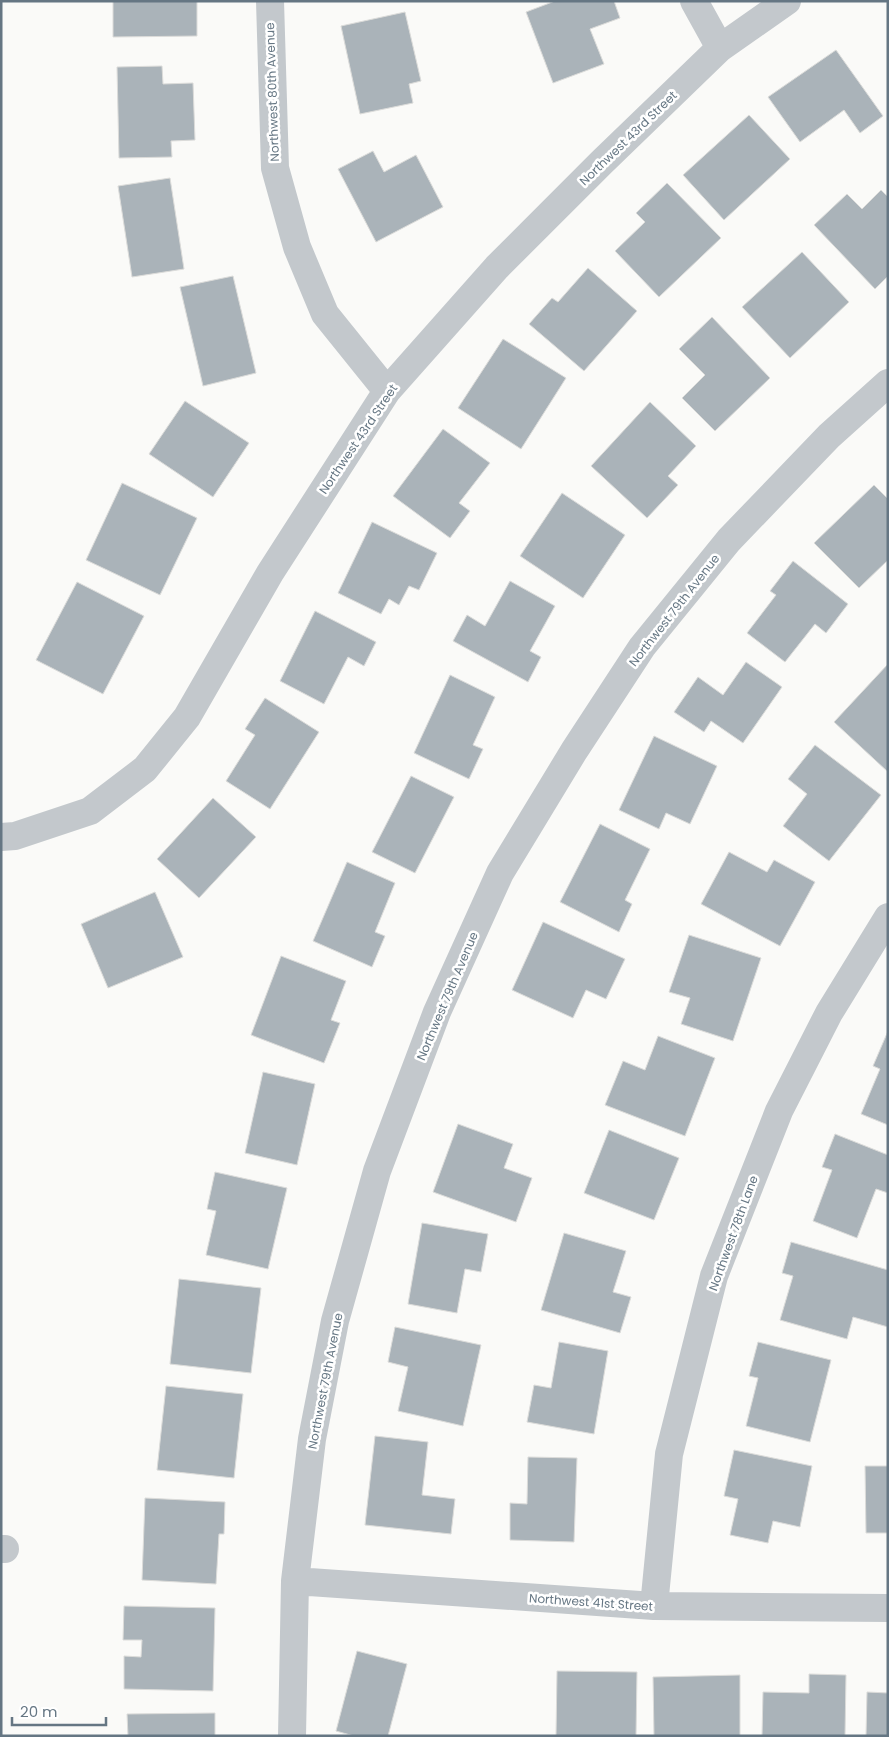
<svg xmlns="http://www.w3.org/2000/svg" width="889" height="1737" viewBox="0 0 889 1737" font-family="Poppins,sans-serif">
	<rect width="100%" height="100%" fill="#fafaf8"/>
	<path fill="#aab3b9" stroke="#dcdcda" d="M113,1H197V36L113,37Z
		M555,1H614L620,18L590,29L604,64L553,83L526,12Z
		M405,12L421,81L409,84L413,103L360,114L341,26Z
		M836,50L883,116L860,133L844,110L800,142L768,97Z
		M162,66L163,84L193,83L195,140L171,141L172,157L119,158L117,67Z
		M749,115L790,159L724,220L683,175Z
		M373,151L384,172L416,155L443,207L376,242L338,169Z
		M170,178L184,269L132,277L118,186Z
		M667,183L721,238L659,297L615,251L645,222L636,213Z
		M881,190L888,197V276L875,289L814,225L847,194L862,209Z
		M802,252L849,302L790,358L742,307Z
		M588,268L637,311L584,371L529,324L552,298L558,302Z
		M233,276L256,373L203,386L180,287Z
		M712,317L770,378L715,431L682,398L705,375L679,349Z
		M503,339L566,378L521,449L458,408Z
		M185,401L249,443L213,497L149,454Z
		M650,402L696,446L668,476L678,485L647,518L591,466Z
		M443,429L490,463L459,503L470,511L450,538L393,496Z
		M122,483L197,518L160,595L86,560Z
		M874,485L888,499V560L859,588L814,543Z
		M562,493L625,535L583,598L520,556Z
		M372,522L437,553L419,590L409,586L399,605L389,599L381,614L338,593Z
		M793,561L848,604L826,633L815,624L785,662L747,633L776,595L770,591Z
		M510,581L555,606L530,651L541,657L528,682L453,641L467,615L485,626Z
		M77,582L144,616L103,694L36,660Z
		M315,611L376,642L364,666L348,657L324,704L280,681Z
		M746,662L782,687L743,743L711,721L704,732L674,712L698,677L723,695Z
		M888,664V772L834,722Z
		M450,675L495,697L473,745L483,749L469,779L414,753Z
		M265,698L319,732L270,809L226,781L255,735L245,729Z
		M654,736L717,766L690,824L666,813L659,829L619,810Z
		M815,745L881,795L829,861L783,826L807,794L788,779Z
		M411,776L454,797L415,873L372,852Z
		M213,798L256,837L199,898L157,859Z
		M600,824L650,849L625,900L632,904L619,932L560,902Z
		M729,852L767,872L774,860L815,882L780,946L701,904Z
		M347,862L395,883L375,932L385,936L372,967L313,941Z
		M155,892L183,957L108,988L81,924Z
		M543,922L625,959L606,999L586,990L573,1018L512,990Z
		M689,935L761,958L733,1041L681,1024L690,998L669,992Z
		M281,956L346,981L331,1020L340,1023L324,1063L251,1035Z
		M888,1031V1125L861,1114L880,1069L873,1066Z
		M658,1036L715,1058L685,1136L605,1105L623,1061L645,1070Z
		M263,1072L315,1084L297,1165L245,1153Z
		M458,1124L513,1144L504,1168L532,1178L516,1222L433,1192Z
		M609,1130L679,1158L654,1220L584,1193Z
		M835,1134L888,1155V1193L876,1189L857,1238L813,1221L832,1170L822,1167Z
		M215,1172L287,1188L268,1269L206,1255L216,1211L207,1209Z
		M422,1223L488,1234L481,1272L465,1269L457,1313L408,1304Z
		M564,1233L626,1251L613,1292L631,1297L620,1333L541,1310Z
		M791,1242L888,1270V1327L853,1317L847,1339L780,1320L793,1276L782,1273Z
		M179,1279L261,1288L251,1373L170,1364Z
		M395,1327L481,1345L463,1426L398,1411L408,1367L388,1362Z
		M559,1342L608,1351L594,1434L527,1422L534,1385L551,1388Z
		M758,1342L831,1360L810,1442L746,1426L758,1378L749,1376Z
		M166,1386L243,1394L234,1478L157,1470Z
		M375,1436L428,1442L422,1495L455,1499L451,1534L365,1525Z
		M734,1450L812,1466L800,1527L773,1521L768,1543L730,1535L738,1499L724,1496Z
		M528,1457L577,1458L574,1542L510,1540V1503L527,1504Z
		M865,1466H888V1533H866Z
		M145,1498L225,1502L224,1534H219L216,1584L142,1580Z
		M124,1606L215,1608L213,1691L124,1689V1656L141,1657L142,1640H123Z
		M357,1651L407,1664L388,1736H354L336,1731Z
		M557,1671L637,1672L636,1736H556Z
		M809,1674L846,1675L845,1736H762L763,1692L809,1693Z
		M740,1675V1736H654L653,1677Z
		M867,1692L888,1693V1736H866Z
		M215,1713V1736H128L127,1714Z"/>
	<g fill="none" stroke-linecap="round" stroke-linejoin="round">
		<path stroke="#c3c8cc" stroke-width="28" d="M270,1L275,168L297,247L325,314L387,391
			M694,1L720,48
			M1,837L15,836L90,811L145,769L187,717L270,573L387,391L497,267L602,162L720,48L787,1
			M1,1549H5
			M295,1581L654,1606L888,1608
			M654,1606L669,1454L714,1276L779,1111L829,1013L888,917
			M292,1736L295,1581L312,1439L335,1321L377,1171L437,1012L500,873L574,751L642,647L729,540L829,436L888,383"/>
	</g>
	<g text-anchor="middle" dominant-baseline="central" stroke-width="5" stroke-linejoin="round" paint-order="stroke">
		<g font-size="12" fill="#657683" stroke="#fff">
			<text transform="translate(272 92) rotate(-92)">Northwest 80th Avenue</text>
			<text transform="translate(628 138) rotate(-44)">Northwest 43rd Street</text>
			<text transform="translate(358 439) rotate(-56)">Northwest 43rd Street</text>
			<text transform="translate(674 610) rotate(-52)">Northwest 79th Avenue</text>
			<text transform="translate(447 996) rotate(-67)">Northwest 79th Avenue</text>
			<text transform="translate(733 1233) rotate(-70)">Northwest 78th Lane</text>
			<text transform="translate(325 1381) rotate(-79)">Northwest 79th Avenue</text>
			<text transform="translate(591 1602) rotate(4)">Northwest 41st Street</text>
		</g>
	</g>
	<rect width="889" height="1737" fill="none" stroke="#657683" stroke-width="5"/>
	<path d="M12 1717v8h94v-8" fill="none" stroke="#657683" stroke-width="2.5"/>
	<text x="20" y="1717" font-size="15" fill="#657683" stroke="#ffffff" stroke-width="4" paint-order="stroke">20 m</text>
</svg>
